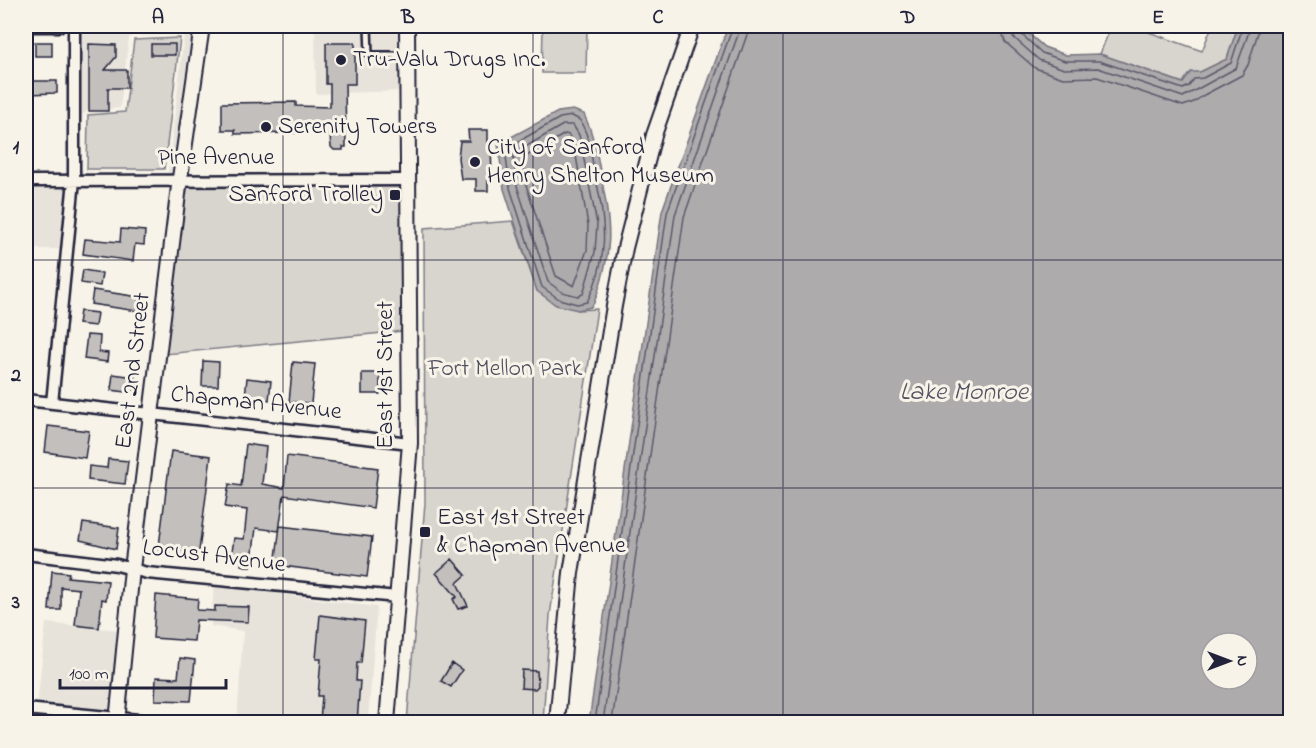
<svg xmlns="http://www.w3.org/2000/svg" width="1316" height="748" viewBox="0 0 1316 748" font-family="'Indie Flower',sans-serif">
	<rect width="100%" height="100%" fill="#f7f3e8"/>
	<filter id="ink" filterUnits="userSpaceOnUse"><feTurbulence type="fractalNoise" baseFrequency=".0167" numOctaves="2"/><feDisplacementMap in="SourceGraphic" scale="12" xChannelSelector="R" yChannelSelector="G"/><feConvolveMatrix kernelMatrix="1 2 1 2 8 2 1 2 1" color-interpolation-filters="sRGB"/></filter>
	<g filter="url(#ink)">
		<path fill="#e7e3db" d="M315,30H400L401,91L316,94Z
			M81,31H194L174,173H168L184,35L133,36L129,38L120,108L88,110L82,115V170L87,174H112H81Z
			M26,186H67L62,249H26Z
			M214,585L377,607L368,722H237L243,631L211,626Z
			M46,623L119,630L111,711L37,705Z"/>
		<path fill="#d8d5cf" stroke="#7d7c85" stroke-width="1.5" d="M543,26H587L586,73H542Z
			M1111,26H1132L1202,51L1212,26H1238L1227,59L1200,72L1188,75L1183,83L1100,54Z
			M180,38L164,169H87L88,115L125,112L134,40Z
			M266,185L401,186L403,331L165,354L185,187Z
			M513,221L537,291L578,310L597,309L550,615L543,722H407L425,503L424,228Z"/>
		<path fill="#aeabad" stroke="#76747f" stroke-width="1.5" fill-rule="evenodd" d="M728,26H1020L1044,47L1066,55L1100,54L1183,83L1191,72H1200L1227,59L1238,26H1290V722H589L662,211ZM1211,643H1247V679H1211Z
			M573,110L584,114C594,135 597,154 601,176C612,229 613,251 594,303L591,307L578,310L556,305L537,291L504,189L498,144L558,112Z"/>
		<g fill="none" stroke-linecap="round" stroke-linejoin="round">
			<path stroke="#5a5969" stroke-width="1.5" d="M1000,26L1005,42L1035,68L1063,78L1097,77L1183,106L1194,102L1204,95L1242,75L1248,65L1260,26
				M1009,26L1012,36L1039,60L1064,69L1098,68L1183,97L1236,68L1251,26
				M1017,26L1019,32L1042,53L1065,61H1099L1183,89L1189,86L1194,79L1203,78L1231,63L1243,26
				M572,116L580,120L586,133C591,148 592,163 596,179C606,223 609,259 587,302L577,304L559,299L542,287L510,188L505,149L560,118Z
				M563,125H573L579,135L597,224L595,252L583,294L578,296L562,292L548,282L517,186L513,154Z
				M565,134L569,135L576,156L588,225L587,250L574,286L556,276L526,185L523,158Z
				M595,722L667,213L733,26
				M603,722L675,215L741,26
				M612,722L684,217L750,26"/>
		</g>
		<path fill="#c2bfbd" stroke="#22223b" stroke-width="1.5" d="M35,42H52V56H35Z
			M326,43H355V84H345L346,147H343V150H334L331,147L329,124H310V131L296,133L235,134V130H222V103L296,102V106L330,107V84H326Z
			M89,44L116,45V57L105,70H127V88H108V111H89Z
			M151,44H175V55H151Z
			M26,81H57V93L26,94Z
			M468,130H488V142H491L492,181H488V191H476V179H461L458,158L460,141H469Z
			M121,229L145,231L144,245L135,244L133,261L83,254L85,239L120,242Z
			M26,256L35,257V274L31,285H26Z
			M83,270L102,273L100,286L81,283Z
			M93,290L139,297L137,311L91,304Z
			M80,311L97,313L95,326L78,324Z
			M87,335L100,336L99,352L108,353L107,362L84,359Z
			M203,361L219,362L218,386H202Z
			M293,362L315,364L311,403L289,402Z
			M362,373H380V394H362Z
			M113,374L135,377L133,393L111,390Z
			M247,378L271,381L269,400L245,397Z
			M48,426L89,431L85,458L45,452Z
			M246,444L266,447L262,484L284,488L287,456L378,468L373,508L284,495L279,531L256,528L251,567L241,565L242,561L231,559L234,538L244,539L247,510L225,507L229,484L241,486Z
			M171,451L211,456L198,559L158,554Z
			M108,459L128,461L125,484L88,480L89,466L107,468Z
			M83,523L119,528L116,549L80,540Z
			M280,526L372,537L367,577L275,565Z
			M452,559L466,575L457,583L468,606L458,609L453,599L457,597L436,573Z
			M52,571L69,573L68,577L108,581L106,600L102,599L99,628L75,625L79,589L61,587V610H49Z
			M156,595L198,599L197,610L215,611V606L249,607L248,622L196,620L194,641L153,638Z
			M320,615L365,621L361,663H357L356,681H360L357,723L320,721L322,696H318L321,659H316Z
			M180,658L195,660L191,701L155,700L156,677L178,678Z
			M452,663L462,670L451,687L441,681Z
			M522,670L537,671L538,686L535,689L521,688Z"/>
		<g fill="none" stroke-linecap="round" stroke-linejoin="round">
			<g stroke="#22223b" stroke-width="10">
				<path id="service" d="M368,26L369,55H405"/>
			</g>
			<g stroke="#22223b" stroke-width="15">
				<path id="minor" d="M26,26H59
					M26,181L407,180
					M26,400L410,443
					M52,403L74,180V26
					M26,554L117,565L147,573L397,597
					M26,709L159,722"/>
			</g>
			<g stroke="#22223b" stroke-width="18">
				<path id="tertiary" d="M117,722L132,569L180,178L202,26
					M387,722L410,443L407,26
					M557,722L571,573L614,306L625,248L654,135L692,26"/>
			</g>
			<use href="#service" stroke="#f7f3e8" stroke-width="5"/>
			<use href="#minor" stroke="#f7f3e8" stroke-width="10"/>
			<use href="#tertiary" stroke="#f7f3e8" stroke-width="14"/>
		</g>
	</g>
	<path fill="none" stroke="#22223b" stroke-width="1.5" stroke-opacity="0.55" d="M283,26V722M533,26V722M783,26V722M1033,26V722M26,260H1290M26,488H1290"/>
	<g fill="#22223b" stroke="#f7f3e8" stroke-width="2">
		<circle cx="341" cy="60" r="6"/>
		<circle cx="266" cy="127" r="6"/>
		<circle cx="475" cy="162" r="6"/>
		<rect x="389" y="189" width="12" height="12" rx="3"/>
		<rect x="419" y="526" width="12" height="12" rx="3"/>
	</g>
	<g text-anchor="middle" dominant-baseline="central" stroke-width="6" stroke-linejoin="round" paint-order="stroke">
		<g font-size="24" fill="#22223b" stroke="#f7f3e8" text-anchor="start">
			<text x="353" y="60">Tru-Valu Drugs Inc.</text>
			<text x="278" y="127">Serenity Towers</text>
			<text x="487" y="148">City of Sanford<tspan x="487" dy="28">Henry Shelton Museum</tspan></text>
			<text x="383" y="195" text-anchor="end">Sanford Trolley</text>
			<text x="437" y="518">East 1st Street<tspan x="437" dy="28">&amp; Chapman Avenue</tspan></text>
		</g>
		<g font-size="24" fill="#22223b" stroke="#f7f3e8">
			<text x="216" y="158">Pine Avenue</text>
			<text transform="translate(134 371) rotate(-83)">East 2nd Street</text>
			<text transform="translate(386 375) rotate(-90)">East 1st Street</text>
			<text transform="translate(256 404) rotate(6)">Chapman Avenue</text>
			<text transform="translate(214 557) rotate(7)">Locust Avenue</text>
		</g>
		<g font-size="24" fill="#504f60" stroke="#f7f3e8">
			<text x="505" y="369">Fort Mellon Park</text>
		</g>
		<g font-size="26" font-style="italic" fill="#535263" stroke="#f7f3e8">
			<text x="964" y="393">Lake Monroe</text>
		</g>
	</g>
	<rect width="1316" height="748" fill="none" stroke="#f7f3e8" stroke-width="66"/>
	<g transform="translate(1229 661) rotate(90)"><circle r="28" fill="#f7f3e8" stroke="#a29fa3" stroke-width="1.5"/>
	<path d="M0-4.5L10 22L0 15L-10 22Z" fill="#22223b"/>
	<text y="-9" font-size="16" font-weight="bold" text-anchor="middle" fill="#22223b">N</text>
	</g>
	<path d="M60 679v9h166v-9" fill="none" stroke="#22223b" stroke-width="3"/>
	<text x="69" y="679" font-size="18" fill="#22223b" stroke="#f7f3e8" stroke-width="4.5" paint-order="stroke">100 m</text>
	<rect x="33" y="33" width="1250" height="682" fill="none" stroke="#22223b" stroke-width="2"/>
	<g font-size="20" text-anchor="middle" font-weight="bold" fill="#22223b">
		<text x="158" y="23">A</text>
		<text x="408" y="23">B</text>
		<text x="658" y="23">C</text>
		<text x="908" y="23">D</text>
		<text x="1158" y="23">E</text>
		<text x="16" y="153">1</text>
		<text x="16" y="381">2</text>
		<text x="16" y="608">3</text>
	</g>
</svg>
